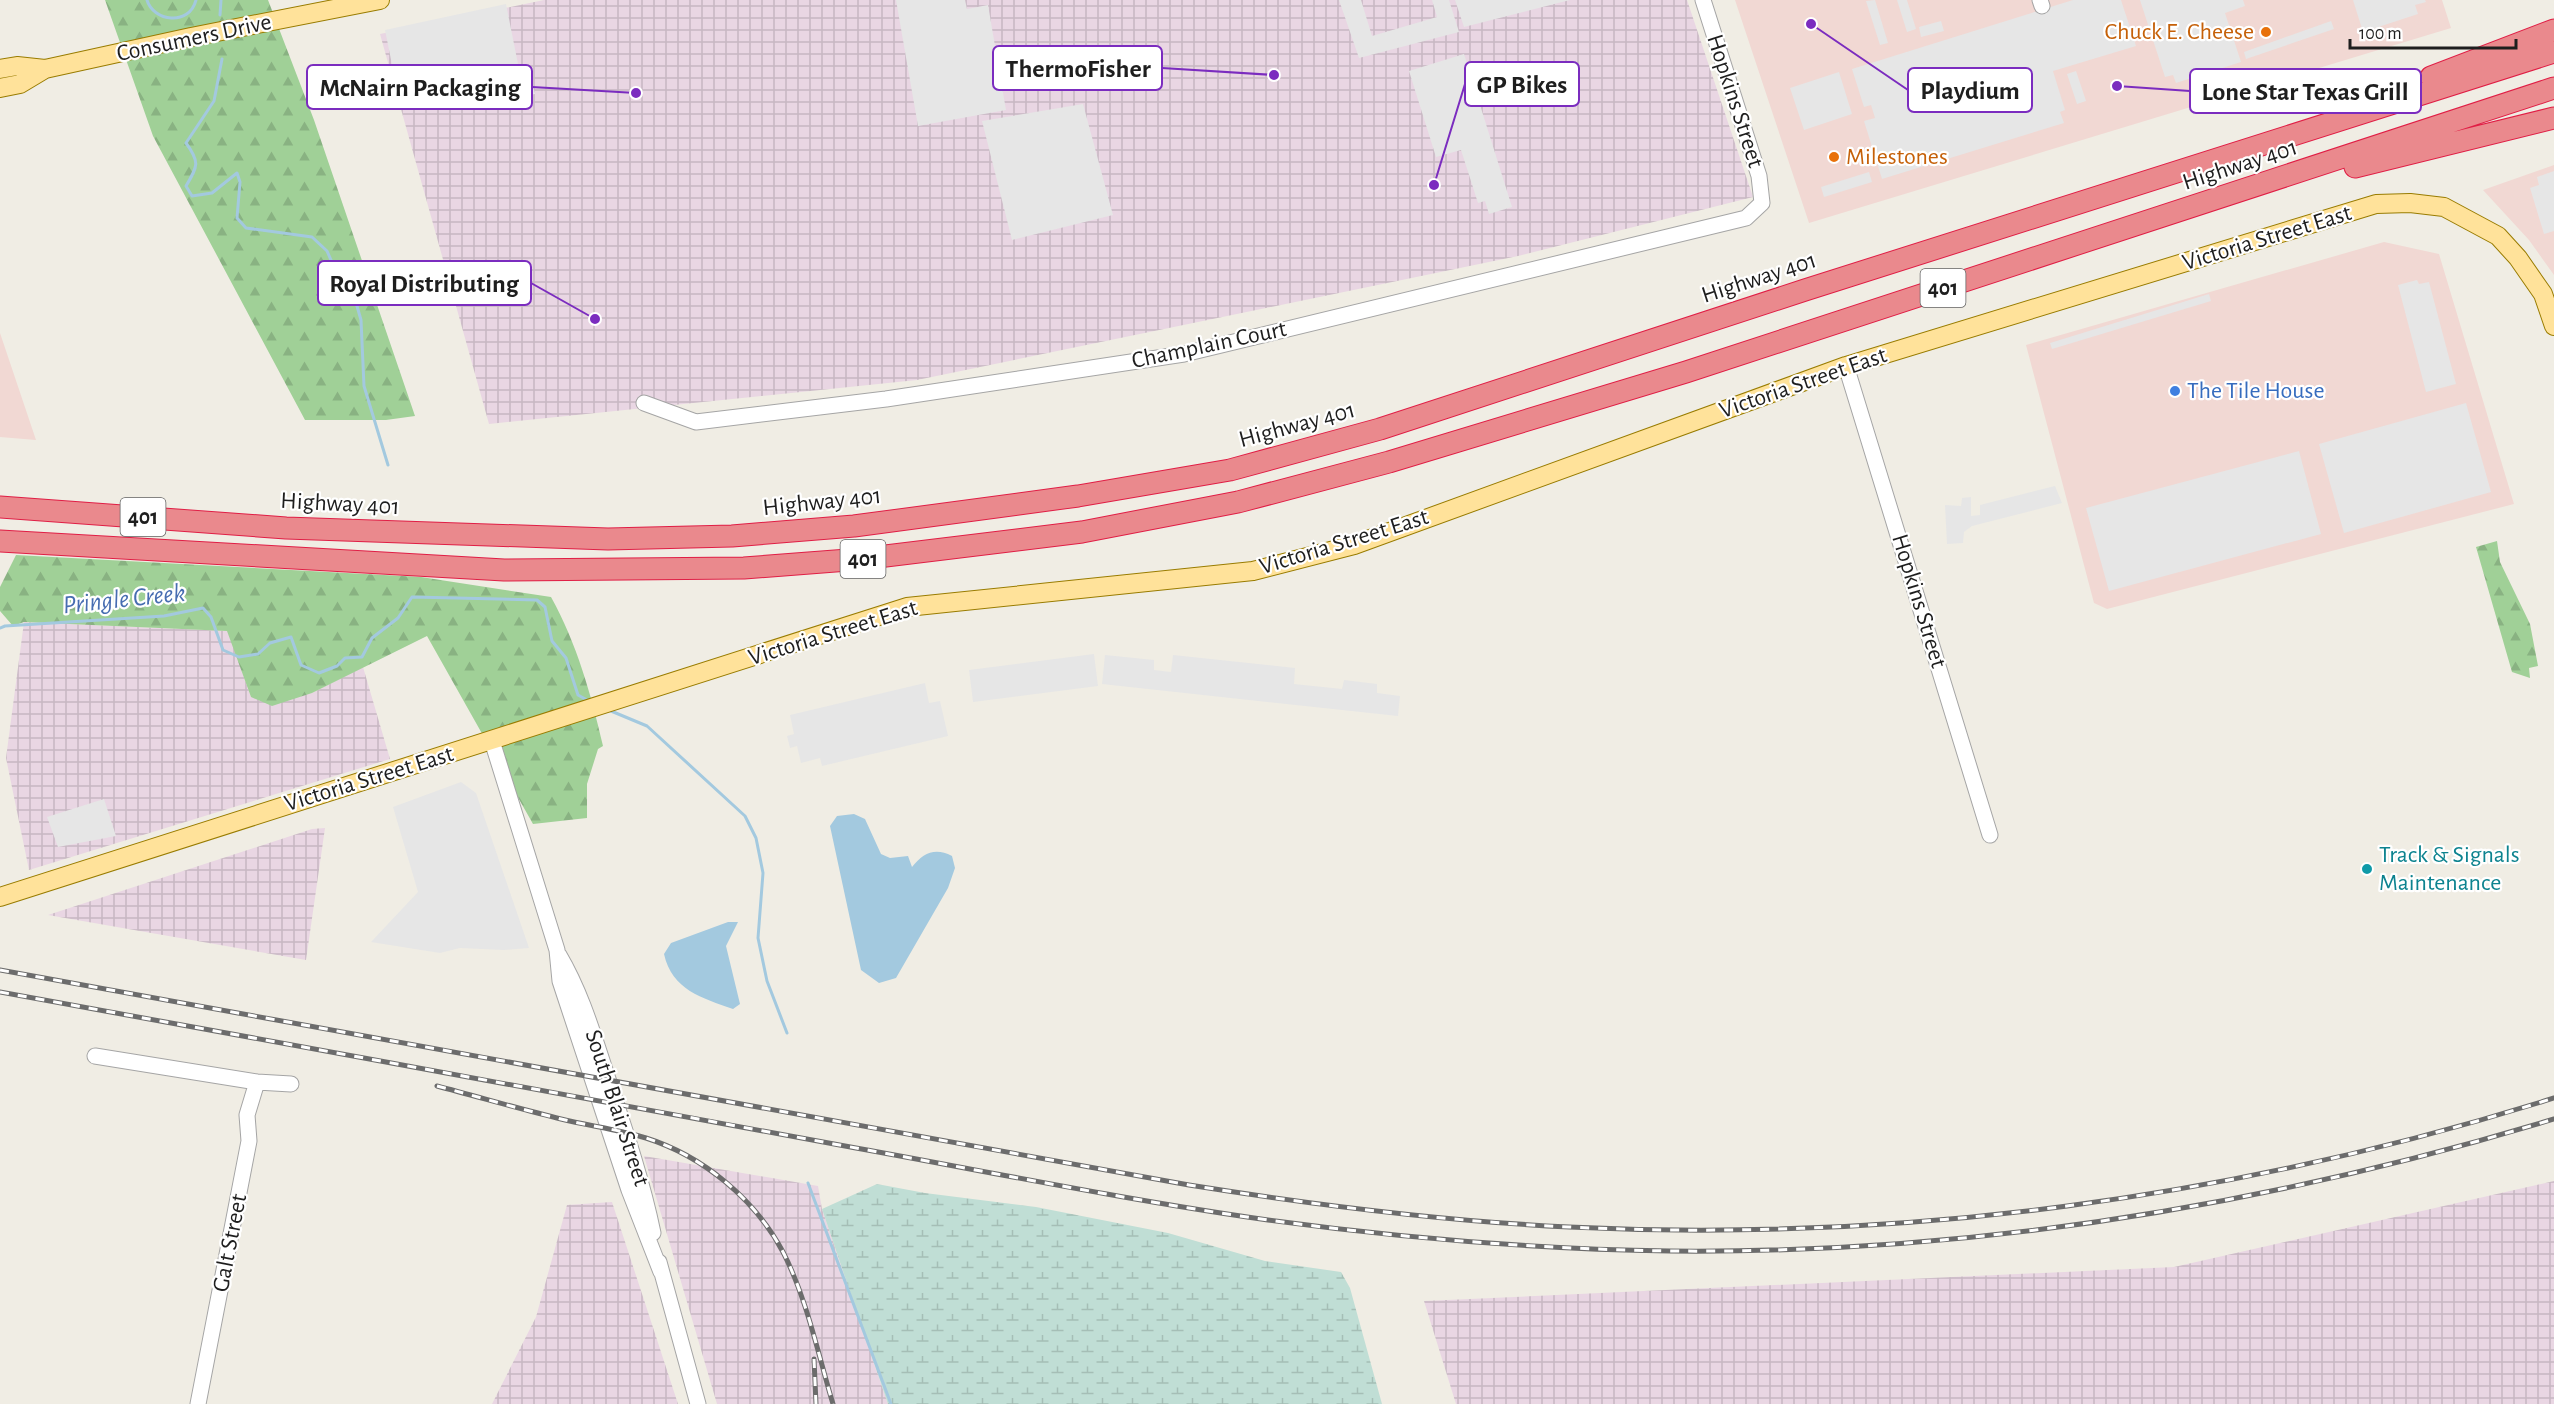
<svg xmlns="http://www.w3.org/2000/svg" width="2554" height="1404" viewBox="0 0 2554 1404" font-family="'Alegreya Sans',sans-serif">
	<defs>
		<pattern id="industrial-grid" width="8" height="8" patternUnits="userSpaceOnUse" patternTransform="scale(1.5)"><rect width="8" height="8" fill="#e9d6e3"/><path d="M0 4h8M4 0v8" fill="none" stroke="#c7b7c2"/></pattern>
		<pattern id="forest-firs" width="22" height="20" patternUnits="userSpaceOnUse" patternTransform="scale(1.5)"><rect width="22" height="20" fill="#a0d097"/><path d="M5 1l3.5 6h-7zM16 11l3.5 6h-7z" fill="#89b282"/></pattern>
		<pattern id="wetland-marsh" width="20" height="14" patternUnits="userSpaceOnUse" patternTransform="scale(1.5)"><rect width="20" height="14" fill="#c0ded5"/><path d="M1 5h8M5 5V1M11 12h8M15 12V8" fill="none" stroke="#a5beb6"/></pattern>
	</defs>
	<rect width="100%" height="100%" fill="#f0ede4"/>
	<path fill="#f1d8d3" d="M1735,0H2442L2451,28L1809,223Z
		M2554,165V275L2529,240L2483,190Z
		M2384,242L2439,254L2514,504L2107,609L2094,603L2026,345Z
		M0,333L36,440L0,437Z"/>
	<path fill="url(#industrial-grid)" d="M544,0H1687L1753,197L1518,256L917,380L489,424L380,34Z
		M24,622L228,631L251,697L312,693L363,667L390,759L29,870L6,758Z
		M325,828L306,960L48,915L312,829Z
		M644,1156L818,1186L822,1209L888,1404H717Z
		M2554,1181V1404H1456L1424,1301L2174,1267Z
		M612,1202L678,1404H492L536,1317L567,1205Z"/>
	<path fill="url(#forest-firs)" d="M105,0H268L314,120L415,416L386,420H305L153,136Z
		M2497,541L2500,562L2530,624L2538,666L2529,668L2530,678L2512,672L2476,547Z
		M16,555L421,577L551,597C577,644 591,694 603,746L598,749L587,784V818L533,824L427,636L312,693L272,706L251,697L227,631L24,622L13,626L0,611V587Z"/>
	<path fill="url(#wetland-marsh)" d="M877,1184L925,1193L1036,1207L1168,1233L1265,1261L1341,1272L1350,1288L1382,1404H888L822,1209Z"/>
	<path fill="#e6e6e6" d="M896,0H965L967,9L988,5L1006,110L918,126Z
		M1339,0H1361L1372,36L1437,17L1432,0H1449L1459,32L1359,58Z
		M1455,0H1570L1464,27Z
		M1875,0L1888,43L1880,45L1866,1Z
		M1897,0H1907L1916,29L1907,32Z
		M2073,0H2121L2136,46L2053,71L2065,110L2060,112L2064,123L1882,179L1864,121L1875,118L1871,105L1864,107L1852,69Z
		M2140,0H2243L2245,6L2225,13L2241,62L2176,83L2173,75L2165,77Z
		M2353,0H2425L2426,2L2415,5L2418,14L2363,32Z
		M506,4L519,69L398,94L385,30Z
		M1941,21L1944,31L1921,37L1919,27Z
		M2331,21L2334,29L2246,59L2244,52Z
		M1464,54L1512,207L1489,214L1485,201L1478,203L1461,150L1436,157L1409,71Z
		M529,69L535,94L524,96L518,71Z
		M2076,71L2086,101L2077,104L2067,74Z
		M1839,72L1852,114L1804,130L1790,88Z
		M1083,104L1113,215L1012,240L982,121Z
		M2554,171V231L2544,234L2530,188L2539,185L2537,177Z
		M1869,172L1872,182L1824,197L1821,187Z
		M2417,280L2419,284L2429,282L2456,384L2426,392L2398,285Z
		M2209,294L2211,301L2052,349L2050,343Z
		M2466,403L2491,492L2344,533L2319,444Z
		M2299,451L2321,534L2109,591L2086,508Z
		M2055,486L2062,503L1972,526L1964,532L1963,543L1947,544L1945,505L1961,506L1962,498L1971,497V516L1980,515V505Z
		M1094,654L1098,686L973,702L969,670Z
		M1105,655L1154,660V670L1171,672L1173,655L1295,668L1294,684L1342,689L1344,680L1377,684V693L1400,696L1398,716L1102,684Z
		M925,683L929,703L940,701L948,736L822,766L820,758L801,763L797,746L790,748L787,736L794,734L790,715Z
		M461,782L476,793L529,948L504,950L460,948L440,953L371,942L418,892L393,807Z
		M104,799L116,836L58,847L47,817Z"/>
	<path fill="#a3c9df" d="M854,814L865,819L881,854L890,858L908,856L912,867C923,853 935,847 952,856L955,868L948,888L896,978L879,983L861,970L830,826L837,816Z
		M728,922H738L726,946L740,1004L733,1009C702,998 672,990 664,954L671,943Z"/>
	<g fill="none" stroke-linecap="round" stroke-linejoin="round">
		<path stroke="#a3c9df" stroke-width="3" d="M147,0C153,21 189,27 196,0
			M220,15L221,0
			M222,59L214,101L186,143C200,162 198,166 186,186L192,196L212,193L237,173L240,182L237,218L246,228L312,237L327,251L342,285L357,306L361,320L364,386L388,465
			M0,628L5,626L164,616L203,608L211,617L223,650L239,657L258,654L270,643L291,637L301,665L319,673L337,666L345,658L362,657L372,638L398,618L412,597L537,600L545,607L552,641L566,658L578,695L587,700
			M611,711L647,726L745,816L756,838L763,873L758,938L767,981L787,1033
			M808,1183L891,1404"/>
		<g stroke="#a5a5a5" stroke-width="17">
			<path id="minor" d="M2040,0L2042,6
				M1846,366L1990,835
				M644,403L696,422L886,399L1184,354L1746,218L1762,203L1759,176L1703,0
				M492,741L557,950L560,981L629,1190L661,1272
				M559,955C582,994 594,1037 608,1079C625,1130 642,1180 653,1233
				M95,1056L257,1082L291,1084
				M659,1262L698,1404
				M198,1404L249,1141L247,1115L257,1082"/>
		</g>
		<g stroke="#997c00" stroke-width="20">
			<path id="major" d="M0,69L17,66L45,69
				M0,88L20,84L45,69L191,37L380,0
				M0,897L907,607L1253,571L1354,545L1846,366L2376,204L2410,203L2444,207L2498,236L2518,258L2543,294L2554,326"/>
		</g>
		<g stroke="#e01e45" stroke-width="23">
			<path id="highway" d="M2431,77L2554,30
				M2355,167L2554,118
				M0,507L286,528L608,539L732,536L854,526L1078,496L1230,470L1380,429L1805,290L2554,52
				M0,541L504,570L744,568L861,559L1082,532L1238,502L1389,462L1686,372L2554,88"/>
		</g>
		<use href="#minor" stroke="#fff" stroke-width="15"/>
		<use href="#major" stroke="#ffe29a" stroke-width="18"/>
		<use href="#highway" stroke="#ea898d" stroke-width="21"/>
		<g stroke="#6c6c6c" stroke-width="5">
			<path id="rail" d="M0,970L1189,1185C1315,1205 1441,1221 1569,1227C1901,1243 2237,1198 2554,1098
				M0,992C282,1043 563,1094 845,1146C985,1171 1126,1200 1268,1220C1401,1238 1535,1249 1670,1251C1970,1254 2267,1206 2554,1119
				M437,1086C479,1097 520,1109 561,1119C589,1126 618,1129 646,1138C703,1156 755,1199 783,1252C807,1299 818,1354 833,1404
				M814,1359L816,1404"/>
		</g>
		<use href="#rail" stroke="#fff" stroke-width="3" stroke-dasharray="9" stroke-linecap="butt"/>
	</g>
	<g fill="#e8710a" stroke="#fff" stroke-width="2">
		<circle cx="2266" cy="32" r="6"/>
		<circle cx="1834" cy="157" r="6"/>
	</g>
	<circle fill="#3f7fe0" stroke="#fff" stroke-width="2" cx="2175" cy="391" r="6"/>
	<circle fill="#0f9aa8" stroke="#fff" stroke-width="2" cx="2367" cy="869" r="6"/>
	<g text-anchor="middle" dominant-baseline="central" stroke-width="4.5" stroke-linejoin="round" paint-order="stroke">
		<g fill="#fff" stroke="#626262" stroke-width="1.5">
			<rect x="1920.5" y="269" width="45" height="38" rx="4.5"/>
			<rect x="120.5" y="498" width="45" height="38" rx="4.5"/>
			<rect x="840.5" y="540" width="45" height="38" rx="4.5"/>
		</g>
		<g font-size="22" font-weight="bold" fill="#1e1e1e">
			<text x="1943" y="288">401</text>
			<text x="143" y="517">401</text>
			<text x="863" y="559">401</text>
		</g>
		<g font-size="24" fill="#c56008" stroke="#fff" text-anchor="end">
			<text x="2254" y="32">Chuck E. Cheese</text>
			<text x="1846" y="157" text-anchor="start">Milestones</text>
		</g>
		<g font-size="24" fill="#1e1e1e" stroke="#fff">
			<text transform="translate(194 38) rotate(-12)">Consumers Drive</text>
			<text transform="translate(1735 101) rotate(72)">Hopkins Street</text>
			<text transform="translate(2240 165) rotate(-18)">Highway 401</text>
			<text transform="translate(2267 238) rotate(-17)">Victoria Street East</text>
			<text transform="translate(1759 278) rotate(-18)">Highway 401</text>
			<text transform="translate(1209 345) rotate(-12)">Champlain Court</text>
			<text transform="translate(1803 383) rotate(-19)">Victoria Street East</text>
			<text transform="translate(1297 425) rotate(-15)">Highway 401</text>
			<text transform="translate(822 502) rotate(-6)">Highway 401</text>
			<text transform="translate(340 504) rotate(3)">Highway 401</text>
			<text transform="translate(1344 542) rotate(-17)">Victoria Street East</text>
			<text transform="translate(1919 601) rotate(73)">Hopkins Street</text>
			<text transform="translate(833 633) rotate(-17)">Victoria Street East</text>
			<text transform="translate(369 779) rotate(-17)">Victoria Street East</text>
			<text transform="translate(617 1108) rotate(72)">South Blair Street</text>
			<text transform="translate(230 1243) rotate(-79)">Galt Street</text>
		</g>
		<g font-size="24" fill="#366cbe" stroke="#fff" text-anchor="start">
			<text x="2187" y="391">The Tile House</text>
		</g>
		<g font-size="24" fill="#0d838f" stroke="#fff" text-anchor="start">
			<text x="2379" y="855">Track &amp; Signals<tspan x="2379" dy="28">Maintenance</tspan></text>
		</g>
		<g font-size="26" font-style="italic" fill="#476db1" stroke="#fff">
			<text transform="translate(124 599) rotate(-6)">Pringle Creek</text>
		</g>
	</g>
	<path fill="none" stroke="#7b2cbf" stroke-width="2" d="M1274 75L1162 68M1434 185L1465 84M636 93L532 87M1811 24L1908 90M2117 86L2190 91M595 319L531 283"/>
	<g fill="#7b2cbf" stroke="#fff" stroke-width="2">
		<circle cx="1274" cy="75" r="6"/>
		<circle cx="1434" cy="185" r="6"/>
		<circle cx="636" cy="93" r="6"/>
		<circle cx="1811" cy="24" r="6"/>
		<circle cx="2117" cy="86" r="6"/>
		<circle cx="595" cy="319" r="6"/>
	</g>
	<g fill="#fff" stroke="#7b2cbf" stroke-width="2">
		<rect x="993" y="46" width="169" height="44" rx="6"/>
		<rect x="1465" y="62" width="114" height="44" rx="6"/>
		<rect x="307" y="65" width="225" height="44" rx="6"/>
		<rect x="1908" y="68" width="124" height="44" rx="6"/>
		<rect x="2190" y="69" width="231" height="44" rx="6"/>
		<rect x="318" y="261" width="213" height="44" rx="6"/>
	</g>
	<g font-size="26" text-anchor="middle" font-weight="bold" fill="#1e1e1e">
		<text x="1078" y="77">ThermoFisher</text>
		<text x="1522" y="93">GP Bikes</text>
		<text x="420" y="96">McNairn Packaging</text>
		<text x="1970" y="99">Playdium</text>
		<text x="2305" y="100">Lone Star Texas Grill</text>
		<text x="424" y="292">Royal Distributing</text>
	</g>
	<path d="M2350 39v9h166v-9" fill="none" stroke="#1e1e1e" stroke-width="3"/>
	<text x="2359" y="39" font-size="18" fill="#1e1e1e" stroke="#ffffff" stroke-width="4.5" paint-order="stroke">100 m</text>
</svg>
